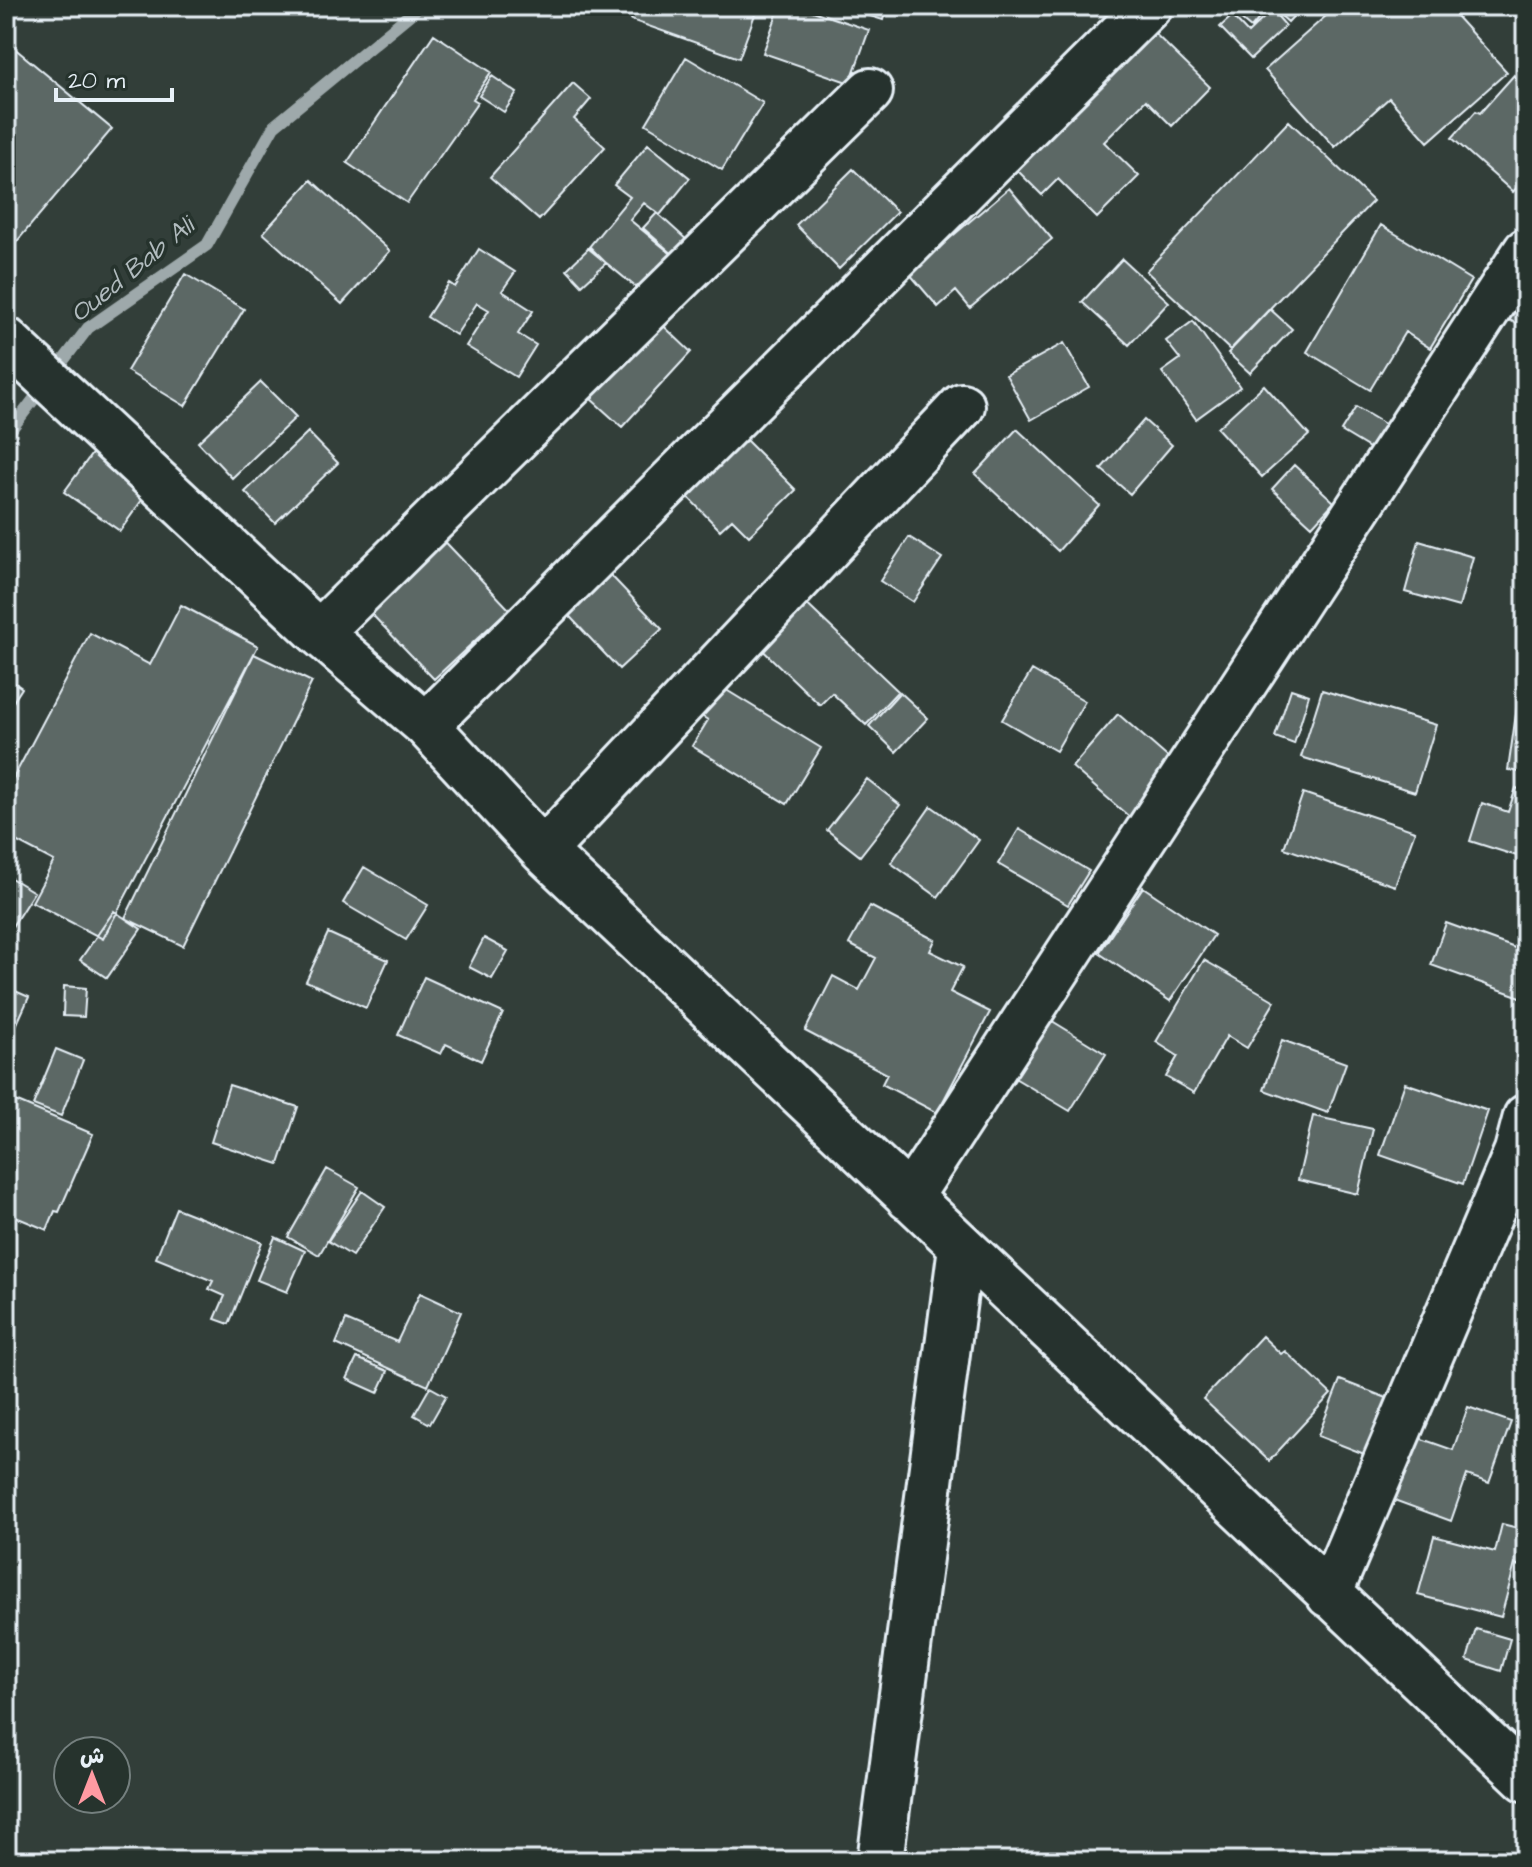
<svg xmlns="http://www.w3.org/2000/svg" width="1532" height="1867" viewBox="0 0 1532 1867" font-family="'Architects Daughter','Playpen Sans Arabic',sans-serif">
	<rect width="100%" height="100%" fill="#323e39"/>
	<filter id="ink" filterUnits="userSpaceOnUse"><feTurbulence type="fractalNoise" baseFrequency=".0125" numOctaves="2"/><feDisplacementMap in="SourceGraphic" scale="16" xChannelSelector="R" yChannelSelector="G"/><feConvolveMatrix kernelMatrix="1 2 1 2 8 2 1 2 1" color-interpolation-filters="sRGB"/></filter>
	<g filter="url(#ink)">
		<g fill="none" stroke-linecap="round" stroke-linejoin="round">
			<path stroke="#9ea9ab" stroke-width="12" d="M6,436L88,328L207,245L274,126L420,6"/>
		</g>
		<path fill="#5c6865" stroke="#e8f1f8" stroke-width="2" d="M636,6H758L739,58L631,20Z
			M780,6H798L869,30L850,83L763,53Z
			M838,6H887L883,20Z
			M1241,6H1267L1269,7L1251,28L1234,14Z
			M1270,6H1303L1288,22Z
			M1337,6H1447L1507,72L1428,142L1389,98L1335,147L1265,70Z
			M1272,10L1286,26L1251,59L1220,27L1232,16L1248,33Z
			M1143,22L1210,87L1172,126L1146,100L1104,142L1139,176L1097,218L1058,179L1042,195L1007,160Z
			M434,34L491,72L473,99L478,102L407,203L347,163Z
			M7,42L112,129L14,245L6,239Z
			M686,57L763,103L722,170L646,124Z
			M1514,75L1526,86V177L1513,192L1452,138L1476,111L1480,113Z
			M492,76L517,93L504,112L479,96Z
			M573,83L591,99L574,119L605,147L539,220L490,177Z
			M1289,121L1373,201L1230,350L1146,271Z
			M648,144L690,178L660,215L644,203L630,220L674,256L643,293L588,248L630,197L614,185Z
			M853,169L897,212L839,269L796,225Z
			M311,180L390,251L342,304L263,233Z
			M1009,188L1052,239L970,308L956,291L938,307L909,273Z
			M657,213L688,241L675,256L643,228Z
			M1381,225L1471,280L1430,348L1405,332L1370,390L1307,352Z
			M590,247L606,263L582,285L567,269Z
			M479,249L515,272L502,291L533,311L518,334L536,345L516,377L466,346L489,310L477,303L456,335L427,317L449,283L455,287Z
			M1122,259L1169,302L1129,345L1082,302Z
			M185,274L244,309L185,406L127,371Z
			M1526,284V328L1509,320Z
			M1270,309L1292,329L1250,373L1228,353Z
			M650,313L691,352L622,427L580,389Z
			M1193,321L1240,387L1196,419L1162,372L1180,359L1166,341Z
			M1064,343L1089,387L1031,420L1006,375Z
			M261,382L296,417L232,478L198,442Z
			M1264,385L1309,435L1262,477L1217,428Z
			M1356,407L1395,430L1381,455L1341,431Z
			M1144,420L1172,445L1130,494L1101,469Z
			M1017,429L1099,505L1058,551L975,474Z
			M308,432L338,463L275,523L245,492Z
			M742,436L796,490L749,536L732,519L720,530L684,493Z
			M94,451L149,490L120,531L64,492Z
			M1294,465L1334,502L1312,526L1272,489Z
			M435,531L509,609L434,679L360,602Z
			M909,537L942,558L913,602L880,581Z
			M1419,541L1473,557L1459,607L1405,592Z
			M601,565L662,629L619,669L558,604Z
			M796,594L898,691L866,725L832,693L820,705L752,640Z
			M181,605L258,646L103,939L32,902L54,861L6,836V792L90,633L150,665Z
			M254,654L312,682L183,946L125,918Z
			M1032,670L1085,701L1056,751L1002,720Z
			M6,677L22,688L6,713Z
			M710,680L821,748L787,804L692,746L708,720L691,710Z
			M1291,689L1309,695L1294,744L1275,737Z
			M1322,690L1436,725L1415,792L1301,757Z
			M900,692L928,718L896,752L869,726Z
			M1519,693L1526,694V773L1508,770Z
			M1118,714L1180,768L1134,821L1072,767Z
			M867,779L900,805L860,856L827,830Z
			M1516,788L1526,791V859L1470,841L1482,803L1508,812Z
			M1303,793L1415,831L1395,886L1284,848Z
			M931,806L979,840L938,897L891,863Z
			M1019,829L1089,871L1068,905L998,864Z
			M364,867L428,905L406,940L343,903Z
			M6,875L34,892L6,936Z
			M1143,887L1214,935L1170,1001L1099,953Z
			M870,906L935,940L930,951L963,967L950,992L990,1012L937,1113L882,1084L887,1074L805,1031L833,976L859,990L876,958L849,944Z
			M114,911L141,929L107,978L80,960Z
			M1446,923L1526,952V999L1431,965Z
			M328,933L388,960L366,1008L306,981Z
			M484,938L508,951L492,979L469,967Z
			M1204,960L1275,1001L1247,1048L1227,1036L1194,1093L1166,1077L1178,1056L1156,1042Z
			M424,977L503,1013L481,1061L446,1044L441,1054L398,1035Z
			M64,986L86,988L84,1017L63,1016Z
			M6,987L29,997L6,1048Z
			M1049,1019L1106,1054L1070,1111L1013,1077Z
			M1282,1040L1346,1063L1328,1113L1264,1090Z
			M56,1049L83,1060L61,1116L33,1105Z
			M1405,1083L1488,1111L1463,1184L1380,1155Z
			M229,1085L298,1107L279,1164L211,1142Z
			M6,1097L93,1134L59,1212L55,1211L47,1230L6,1213Z
			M1313,1116L1373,1129L1358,1194L1298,1180Z
			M327,1169L359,1187L319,1255L288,1237Z
			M362,1191L385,1207L352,1256L328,1241Z
			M176,1208L262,1242L229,1324L215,1319L225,1296L209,1289L213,1281L156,1258Z
			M275,1237L305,1251L287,1292L257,1280Z
			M420,1293L461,1312L428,1386L336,1344L346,1320L397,1342Z
			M1262,1336L1281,1354L1285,1351L1331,1394L1269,1461L1203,1399Z
			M357,1358L388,1371L378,1393L347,1379Z
			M1340,1380L1400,1403L1377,1459L1318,1436Z
			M430,1387L446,1396L430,1424L414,1415Z
			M1468,1407L1511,1422L1489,1483L1467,1475L1451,1521L1383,1496L1405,1433L1453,1450Z
			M1502,1524L1526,1530V1568L1515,1564L1501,1617L1418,1595L1434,1536L1495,1552Z
			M1476,1629L1510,1639L1501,1671L1467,1660Z"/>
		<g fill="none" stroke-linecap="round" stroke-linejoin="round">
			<g stroke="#e8f1f8" stroke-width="50">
				<path id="minor" d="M6,340L319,633L426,725L543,851L1526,1779
					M319,633L870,91
					M426,725L1149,6
					M543,851L962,406
					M909,1198L1526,251
					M1329,1595L1517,1151L1526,1117
					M880,1861L961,1247"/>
			</g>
			<use href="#minor" stroke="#26332d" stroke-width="44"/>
		</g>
	</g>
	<g text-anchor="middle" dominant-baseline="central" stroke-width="7" stroke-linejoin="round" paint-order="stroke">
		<g font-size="26" font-style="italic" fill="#b1bbbe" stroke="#26332d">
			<text transform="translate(132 270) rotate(-39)">Oued Bab Ali</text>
		</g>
	</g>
	<rect width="1532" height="1867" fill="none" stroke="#26332d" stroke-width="32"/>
	<rect x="16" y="16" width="1500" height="1835" fill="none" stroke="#e8f1f8" stroke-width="3" filter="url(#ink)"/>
	<g transform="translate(92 1775)"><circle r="38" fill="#26332d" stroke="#747f7e" stroke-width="2"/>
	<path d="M0-6L14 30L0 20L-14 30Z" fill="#ff9aa2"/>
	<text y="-12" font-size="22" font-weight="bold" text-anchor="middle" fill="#e8f1f8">ش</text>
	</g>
	<path d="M56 88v12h116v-12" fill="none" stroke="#e8f1f8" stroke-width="4"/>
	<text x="68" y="88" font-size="24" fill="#e8f1f8" stroke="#26332d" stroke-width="6" paint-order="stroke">20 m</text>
</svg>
